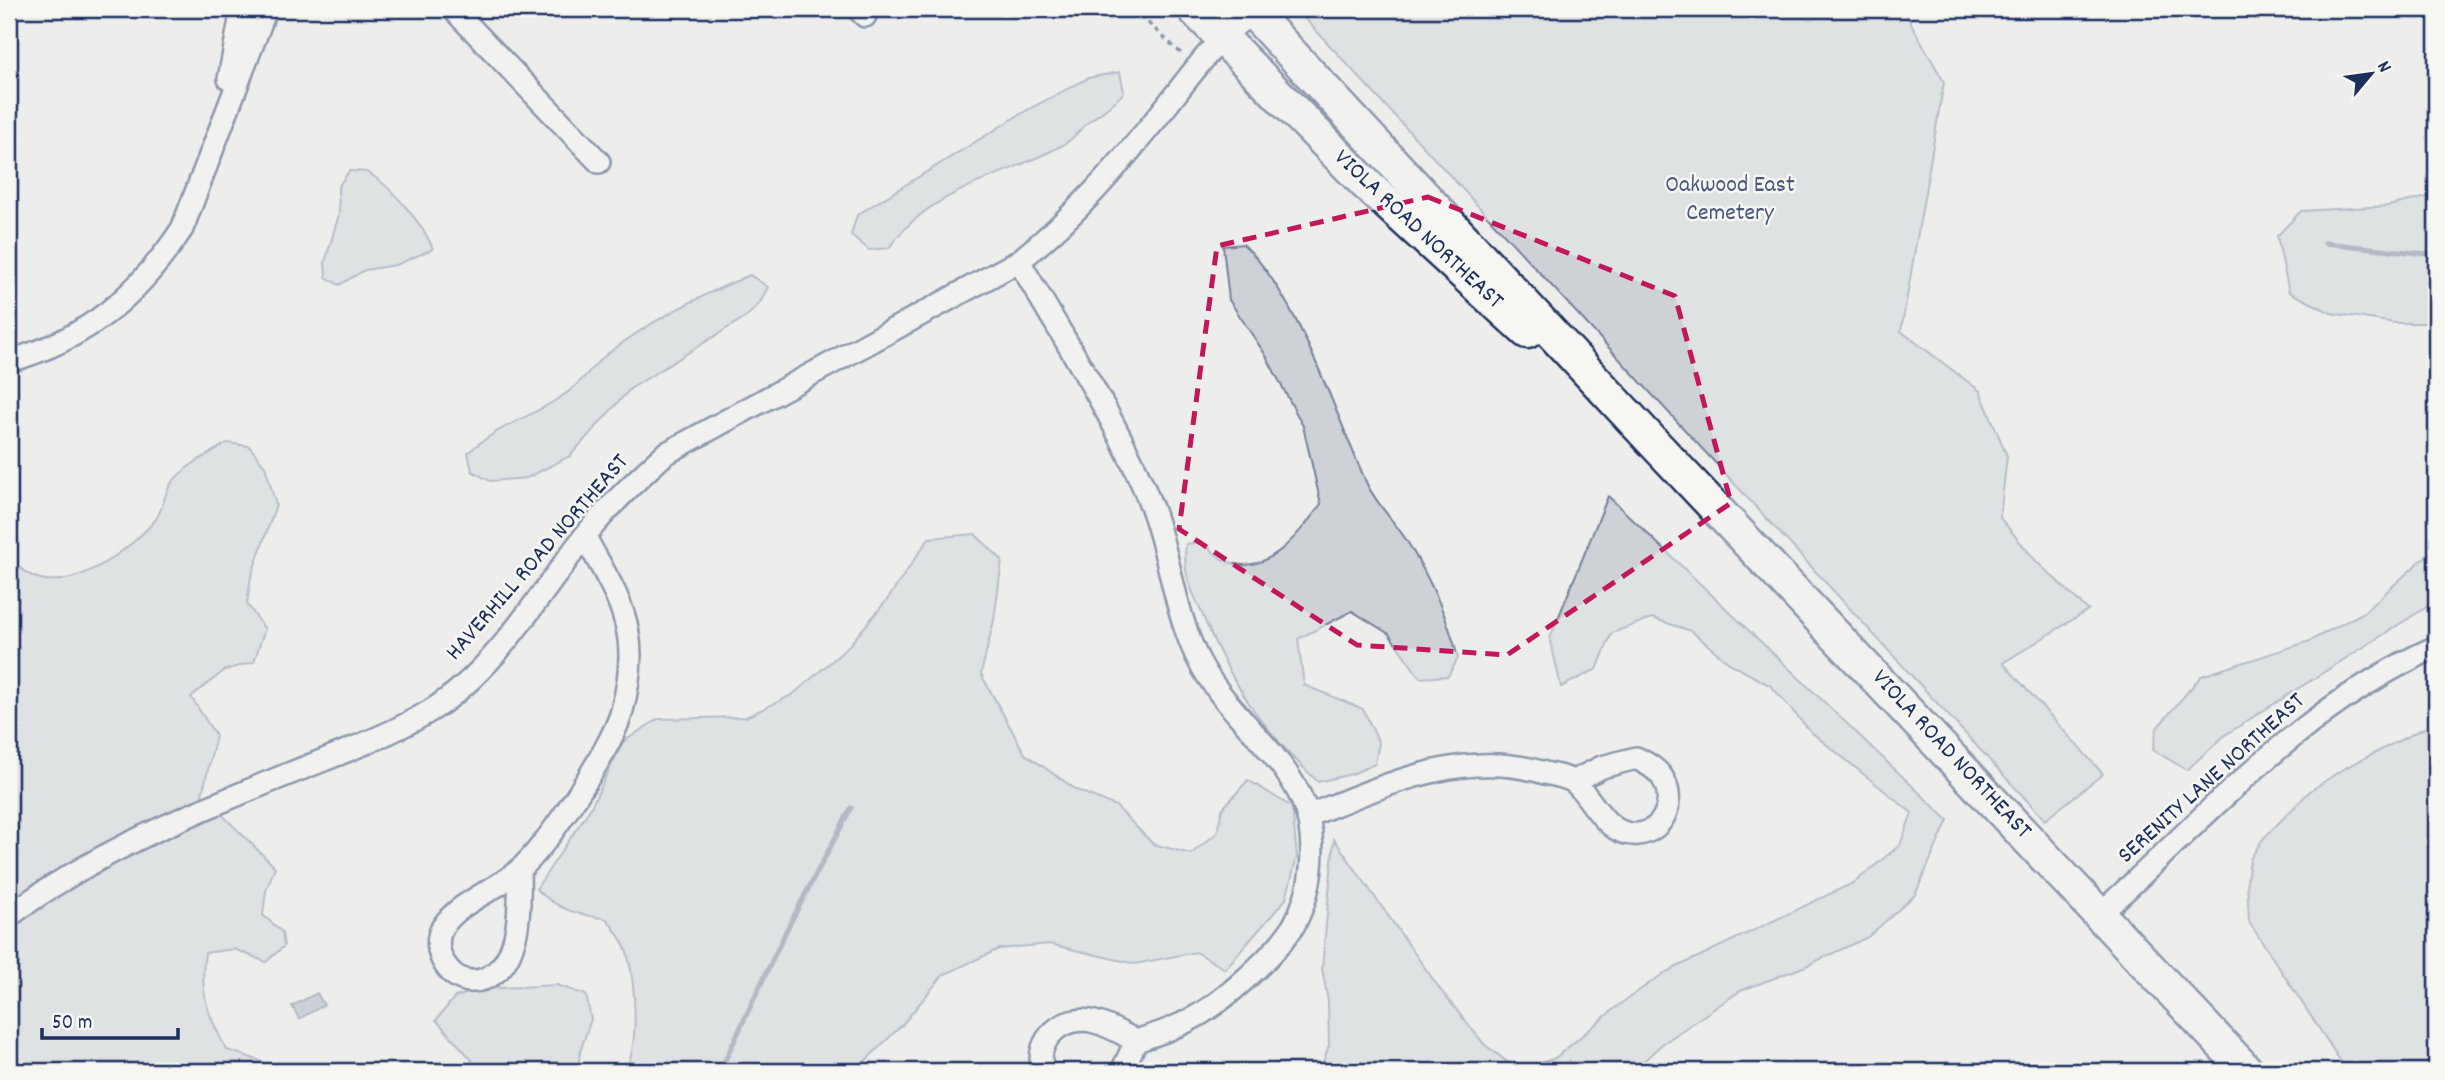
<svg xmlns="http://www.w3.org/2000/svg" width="2445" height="1080" viewBox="0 0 2445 1080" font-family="Dekko,sans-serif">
	<rect width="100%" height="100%" fill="#edeeec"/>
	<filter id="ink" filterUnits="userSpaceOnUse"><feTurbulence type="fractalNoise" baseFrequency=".0143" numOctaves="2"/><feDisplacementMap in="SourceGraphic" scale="14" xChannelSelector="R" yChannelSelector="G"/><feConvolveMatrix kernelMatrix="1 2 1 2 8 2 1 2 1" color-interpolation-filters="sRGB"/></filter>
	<g filter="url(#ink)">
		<path fill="#ced2d7" stroke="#74809a" stroke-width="2" d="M1903,9L1944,82L1901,331L1980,391L2007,456L2000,518L2036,561L2088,610L2003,663L2103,774L2045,820L1297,10Z
			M1120,72L1124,92C1114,105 1104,110 1091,120C1081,127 1074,139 1063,145C1002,178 931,188 889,248L869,250L851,235L857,215L1027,110L1088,78Z
			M349,171C356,171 365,170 370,174C392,187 424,226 433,249L396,265L365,270L339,285L326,277L325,262L339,214L338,187Z
			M2436,195V323H2395L2331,313L2289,292L2277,236L2301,211L2388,206Z
			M1243,244C1298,295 1335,414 1367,484C1377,505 1395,522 1407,541C1429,577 1448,618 1458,658L1448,676L1420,678L1389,634L1352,611L1298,639L1304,685L1363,709L1379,743L1375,764L1352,774L1318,782C1262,729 1233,687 1203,616C1191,588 1182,574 1186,544L1201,542C1208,547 1215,554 1222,559C1264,582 1300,533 1321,504L1303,426L1265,354L1229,300L1223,246Z
			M750,275L768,287L760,303L747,316L630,389L570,456L527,478L490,481L472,471L468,453C497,425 536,416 568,392C582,382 592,366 606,355C651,320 698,297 750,275Z
			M227,443L249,446L265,466L276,505L251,577L247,604L265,629L254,662L225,670L191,697L216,736L202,795L275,867L266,891L263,915L282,932L284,946L266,962L234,949L205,953C199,993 208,1016 227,1050L258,1060L275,1071H16L15,1065L9,1063V559C16,564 23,571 30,575C71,596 131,549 156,519C164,508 164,490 174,480C189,464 208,454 227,443Z
			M1608,496L1948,820L1915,895L1868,937L1806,966L1740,991L1661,1045L1633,1071H1320L1329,1045L1328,1002L1322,968L1334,839L1442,992L1484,1044L1519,1071L1555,1058L1620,1004L1664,973L1855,882L1900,845L1912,813L1811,732L1771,686L1729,663L1691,631L1652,618L1612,633L1597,669L1561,687L1550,638Z
			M975,534L1002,560L994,620L981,674L1025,754L1077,790L1116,806L1153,844L1191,854L1217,833L1222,809L1248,780L1292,807L1297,857L1286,899L1225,969L1196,952L1135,964L1049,944L999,949L943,975L902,1025L855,1071H625C640,1045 635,982 627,952C624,941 614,929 607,919C576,914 560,911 536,889L590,809L623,742L658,719L746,717L792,695L847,648L887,600L929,538Z
			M2436,547V601L2225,735L2187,770L2153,750L2157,728L2201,676L2310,641L2364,612Z
			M2436,722V1071H2347L2249,922L2247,880L2250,859L2263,839L2310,791L2343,769Z
			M557,985L586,995L591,1019L580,1052L578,1071H473L472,1060L436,1020L455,997L483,989Z"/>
		<path fill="#a5acbc" stroke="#6e7a96" stroke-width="2" d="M317,993L324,1005L299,1019L292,1006Z"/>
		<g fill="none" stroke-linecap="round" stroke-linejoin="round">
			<path stroke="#6e7a96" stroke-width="5" d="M2325,243L2436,255
				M720,1071L787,929L851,808"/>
			<g stroke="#1b2f5e" stroke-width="26">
				<path id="street" d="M453,9L599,162
					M858,9L865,16
					M229,79L242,9
					M1019,261C1065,342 1119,422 1152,508C1170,557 1174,608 1196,655C1220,706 1267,738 1295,786C1319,826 1316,882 1295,923C1280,951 1223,1002 1195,1017C1176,1028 1157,1034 1136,1041C1123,1034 1110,1026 1095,1022C1064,1013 1033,1040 1043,1071
					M9,361C88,339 138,295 182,229L266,9
					M1310,815C1386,785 1462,748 1545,773C1554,775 1568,777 1575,783C1594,800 1606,837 1638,834C1666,831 1676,798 1662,777C1656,768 1646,763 1636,758L1602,767L1574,781
					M519,870C520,904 522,965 484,979C467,985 453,978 444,963C438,953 436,939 442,928C458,902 496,890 518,871C547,847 612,747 622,711C628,687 633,658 628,633C622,598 601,567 585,537
					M2100,914C2204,819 2304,705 2436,647
					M9,916C95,852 192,813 291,773C338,754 387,737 430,711C494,672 539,595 584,537C608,507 636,480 665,454L1019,261C1074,217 1112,173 1156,119C1187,81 1216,36 1257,9
					M1122,1071L1136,1041"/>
			</g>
			<g stroke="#1b2f5e" stroke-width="37">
				<path id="secondary" d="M1194,9L1366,184L1527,332
					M1250,9L1652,441L2247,1071"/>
			</g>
			<path stroke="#1b2f5e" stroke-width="3.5" stroke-dasharray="5 5" stroke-linecap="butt" d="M1133,9L1183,55"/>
			<use href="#street" stroke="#f6f6f2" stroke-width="21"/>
			<use href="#secondary" stroke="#f6f6f2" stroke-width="32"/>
		</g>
	</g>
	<path d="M0 0H2445V1080H0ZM1428,197L1675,296L1731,503L1507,655L1357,645L1179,529L1217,246Z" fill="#edeeec" fill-opacity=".55" fill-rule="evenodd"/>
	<path fill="none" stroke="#c2185b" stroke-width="5" stroke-dasharray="14 9" stroke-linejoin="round" d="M1428,197L1675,296L1731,503L1507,655L1357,645L1179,529L1217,246Z"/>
	<g text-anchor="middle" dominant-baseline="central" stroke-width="5" stroke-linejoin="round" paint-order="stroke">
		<g font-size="24" fill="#48587c" stroke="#f6f6f2">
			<text x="1730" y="186">Oakwood East<tspan x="1730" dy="28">Cemetery</tspan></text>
		</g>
		<g font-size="24" fill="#1b2f5e" stroke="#f6f6f2">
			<text transform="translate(1418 230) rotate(43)">VIOLA ROAD NORTHEAST</text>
			<text transform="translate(538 558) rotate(-49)">HAVERHILL ROAD NORTHEAST</text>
			<text transform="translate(1951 755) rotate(47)">VIOLA ROAD NORTHEAST</text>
			<text transform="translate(2212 779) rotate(-42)">SERENITY LANE NORTHEAST</text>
		</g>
	</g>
	<rect width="2445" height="1080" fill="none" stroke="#f6f6f2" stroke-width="35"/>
	<rect x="18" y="18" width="2410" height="1045" fill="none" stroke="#1b2f5e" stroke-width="2.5" filter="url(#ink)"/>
	<g transform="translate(2371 74) rotate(61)" stroke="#f6f6f2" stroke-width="5" paint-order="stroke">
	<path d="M0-5L12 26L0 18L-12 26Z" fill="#1b2f5e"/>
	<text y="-10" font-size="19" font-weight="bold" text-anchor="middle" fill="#1b2f5e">N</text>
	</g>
	<path d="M42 1028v10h136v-10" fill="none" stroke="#1b2f5e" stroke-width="3.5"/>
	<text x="52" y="1028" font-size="21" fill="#1b2f5e" stroke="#f6f6f2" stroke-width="5" paint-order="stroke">50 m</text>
</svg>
